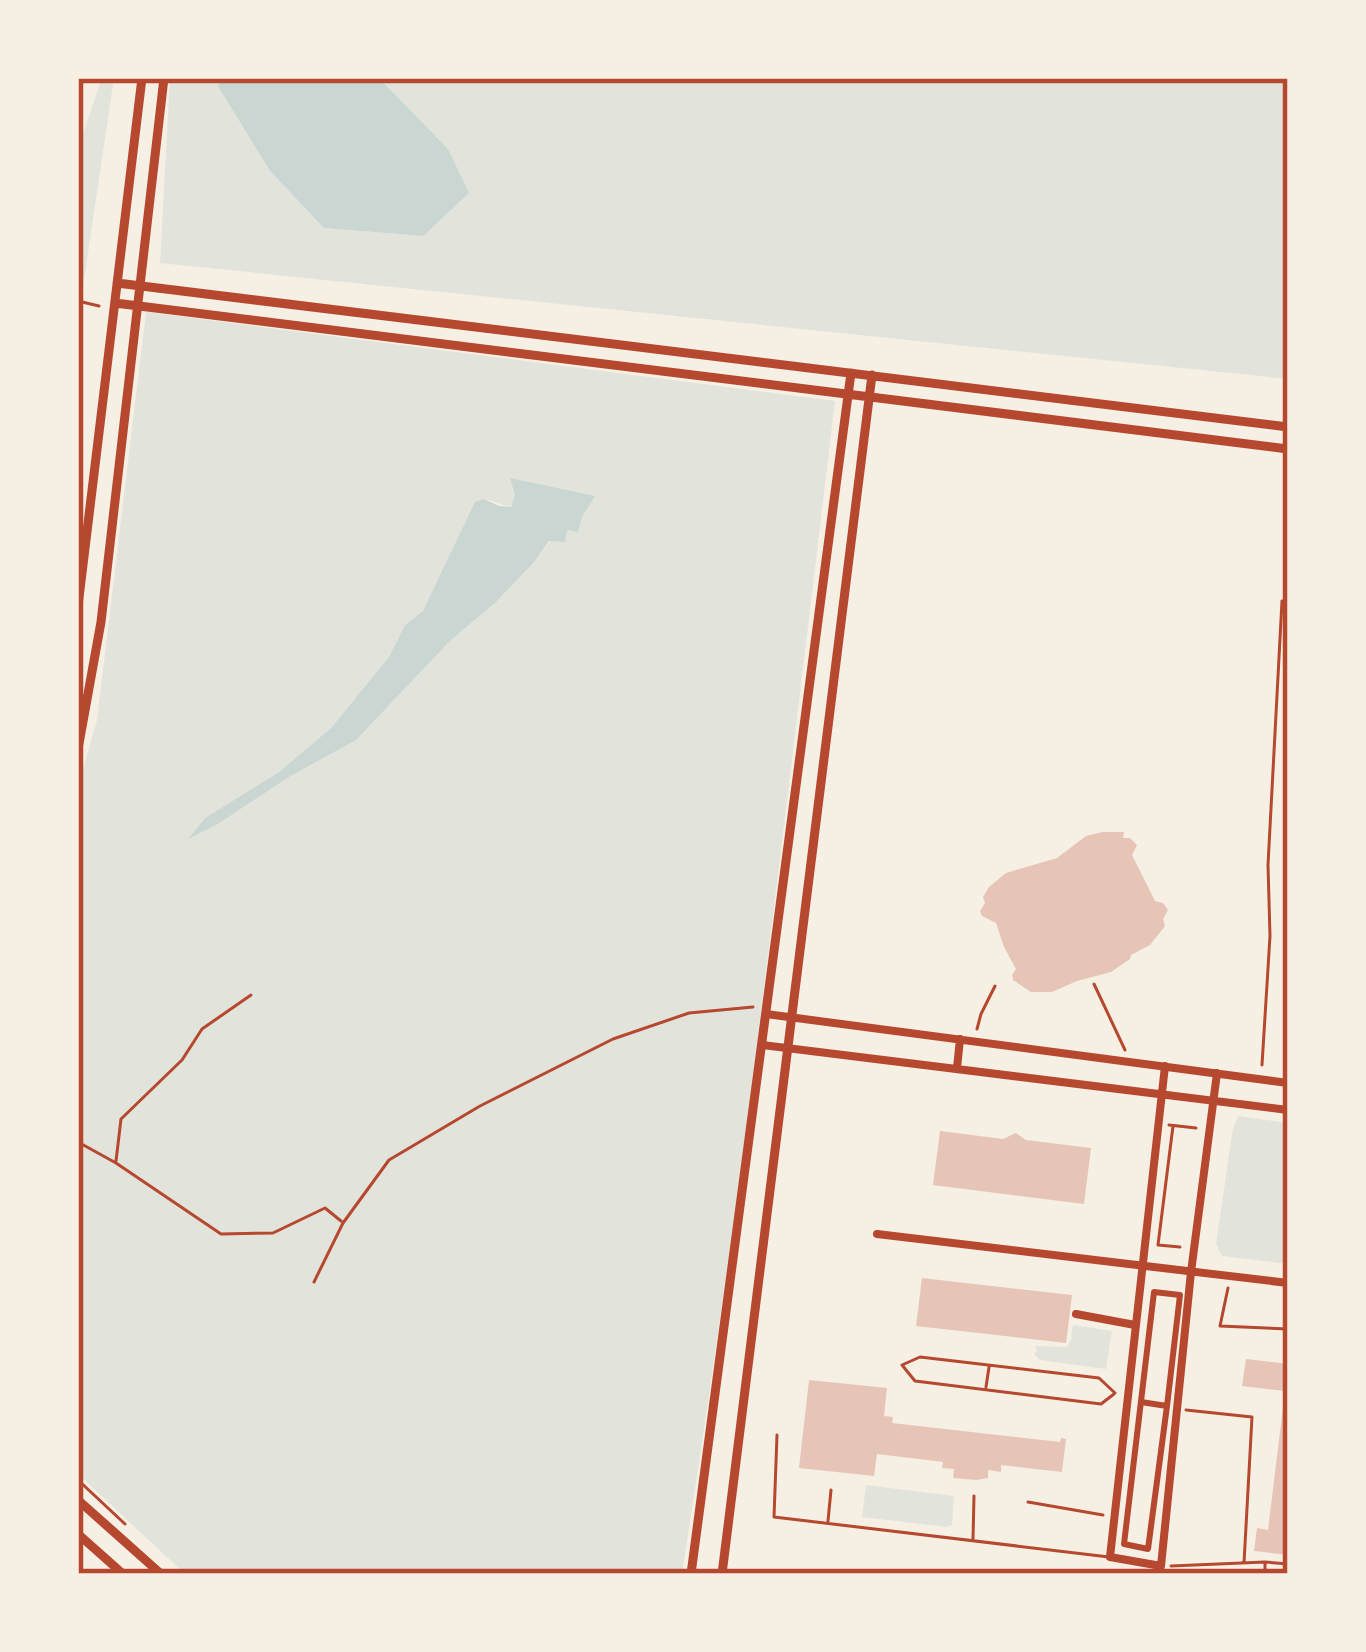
<svg xmlns="http://www.w3.org/2000/svg" width="1366" height="1652" viewBox="0 0 1366 1652" font-family="Arial,sans-serif">
	<rect width="100%" height="100%" fill="#f6efe4"/>
	<path fill="#e2e4dc" fill-rule="evenodd" d="M102,78H114L78,320V148Z
		M170,78H225L219,86L271,172L324,228L422,236L468,193L448,149L379,78H1288V379L160,263Z
		M146,312L835,401C788,793 743,1185 682,1574H185L78,1474V787L97,720ZM511,479L582,517L578,531L567,530L550,541L535,561L496,602L450,641L356,740L289,777L218,824L190,837L205,818L279,772L331,728L389,657L405,625L423,611L485,499L510,507L516,495Z
		M1238,1116L1288,1123V1264L1222,1256L1216,1244L1233,1128Z
		M1073,1325L1112,1331L1106,1369L1040,1360L1034,1354L1037,1351L1035,1346L1067,1347L1071,1340Z
		M866,1485L954,1496L952,1525L947,1527L862,1517Z"/>
	<path fill="#c9d6d2" d="M225,78H379L448,149L469,193L423,236L324,228L270,171L218,86Z
		M510,478L595,496L582,517L578,532L567,530L565,542L549,541L535,561L496,602L450,641L356,740L289,777L218,824L188,839L205,818L279,772L331,728L389,657L405,625L423,611L475,502L484,499L499,506L511,507L515,495Z"/>
	<path fill="#e6c5b7" d="M1103,832H1124L1123,838H1130L1137,845L1132,855L1155,901L1163,903L1168,910L1163,919L1165,926L1150,945L1131,955L1130,959L1111,972L1077,981L1052,992H1031L1013,980L1012,975L1016,969L1004,947L996,923L982,916L980,911L985,903L983,897L989,887L1006,873L1057,858L1086,836Z
		M940,1131L1003,1139L1016,1133L1026,1140L1091,1148L1084,1204L933,1185Z
		M922,1278L1072,1295L1066,1343L916,1326Z
		M1246,1359L1288,1364V1555L1254,1551L1257,1528L1268,1530L1285,1391L1242,1386Z
		M809,1380L887,1388L884,1416L893,1417L892,1423L1060,1442L1061,1438L1066,1439L1062,1472L1001,1465V1472L988,1470V1478L976,1480L953,1478L954,1469L942,1468L943,1462L877,1454L874,1476L799,1468Z"/>
	<g fill="none" stroke-linecap="round" stroke-linejoin="round">
		<path stroke="#b5482f" stroke-width="3" d="M78,301L99,306
			M1094,984L1125,1050
			M977,1029L981,1014L995,986
			M1262,1065L1270,936L1268,865L1282,601
			M1169,1125L1196,1128
			M1173,1126L1158,1245L1180,1247
			M78,1142L116,1163L221,1234L273,1233L325,1208L341,1221
			M116,1161L121,1119L182,1060L202,1029L251,995
			M314,1282L343,1223L389,1160L480,1106L613,1039L689,1013L753,1007
			M1228,1288L1220,1326L1288,1329
			M986,1387L989,1367
			M1114,1394L1101,1404L915,1381L902,1365L920,1357L1099,1378L1115,1393
			M1186,1410L1252,1417L1244,1563
			M78,1480L125,1524
			M1028,1502L1103,1515
			M1171,1566L1265,1562
			M1265,1574V1562L1288,1564"/>
		<path stroke="#b5482f" stroke-width="3" d="M777,1435L774,1517L1109,1557
			M828,1521L831,1490
			M973,1539L974,1496"/>
		<path stroke="#b5482f" stroke-width="6" d="M1141,1402L1167,1406L1180,1295L1154,1292L1124,1544L1148,1549L1167,1406"/>
		<path stroke="#b5482f" stroke-width="8" d="M766,1014L1288,1083
			M762,1045L1288,1110
			M1165,1066L1110,1557L1161,1566L1191,1272L1217,1073
			M957,1068L960,1039
			M877,1234L1288,1283
			M1076,1314L1135,1325"/>
		<path stroke="#b5482f" stroke-width="9" d="M117,283L1288,427
			M115,303L1288,449
			M78,606L142,78
			M78,749L101,622L164,78
			M78,1500L161,1574
			M78,1534L123,1574
			M691,1574L851,373
			M722,1574L872,375"/>
	</g>
	<rect width="1366" height="1652" fill="none" stroke="#f6efe4" stroke-width="162"/>
	<rect x="81" y="81" width="1204" height="1490" fill="none" stroke="#b5482f" stroke-width="4.5"/>
</svg>
